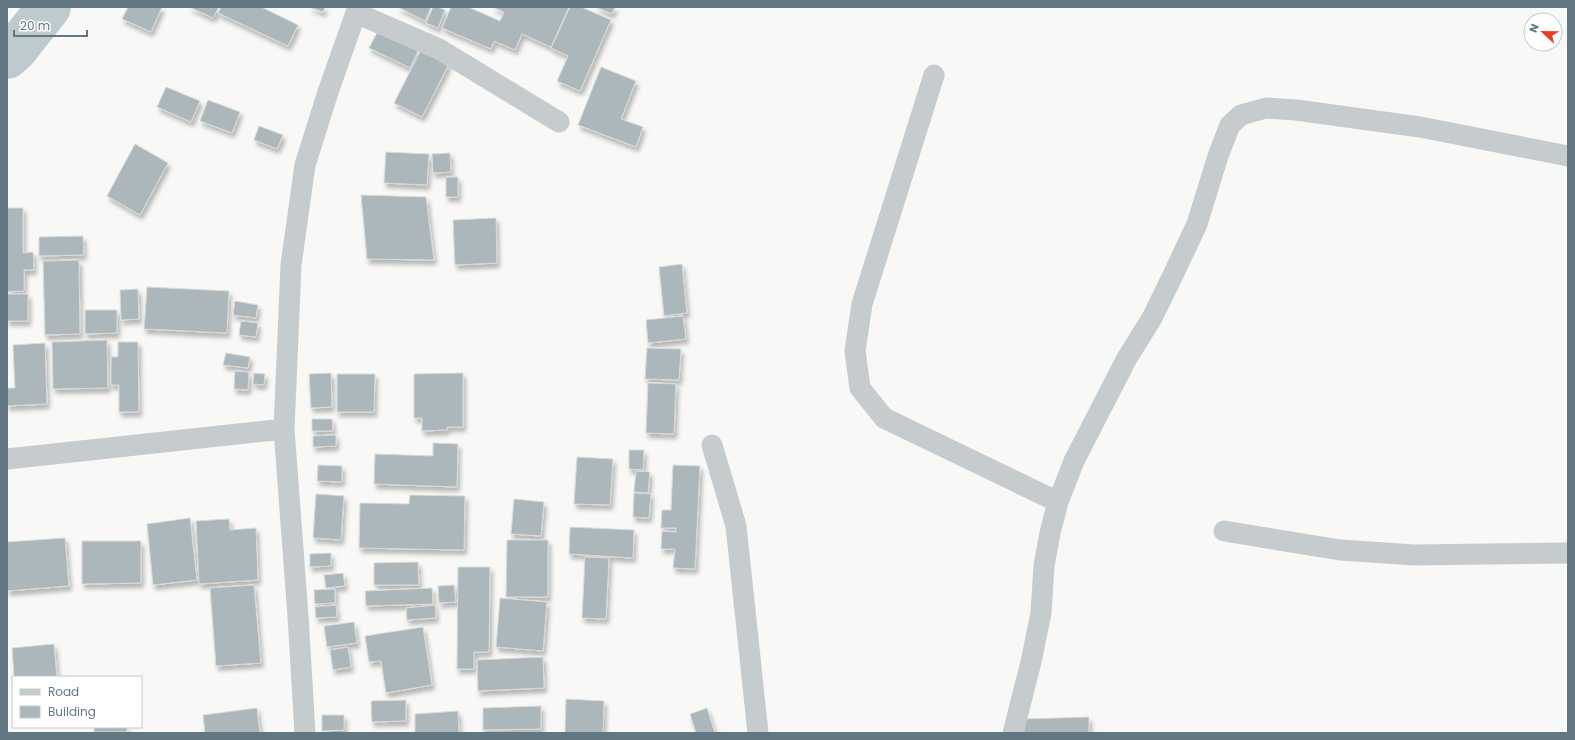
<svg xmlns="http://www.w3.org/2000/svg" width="1575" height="740" viewBox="0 0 1575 740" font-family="Poppins,sans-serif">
	<defs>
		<filter id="shadow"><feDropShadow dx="2.5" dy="4.5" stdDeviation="2" flood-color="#0004"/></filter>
	</defs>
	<rect width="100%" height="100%" fill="#f8f8f6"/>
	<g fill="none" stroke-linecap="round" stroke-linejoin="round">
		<path stroke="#bdcbce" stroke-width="44" d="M7,57L15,50L49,7"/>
	</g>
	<path fill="#acb7bb" stroke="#dadad8" filter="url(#shadow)" d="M128,7H162L151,32L122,19Z
		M189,7H219L213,18Z
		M221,7H261L298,25L288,46L218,13Z
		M309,7H325L323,12Z
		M398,7H431L425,21Z
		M433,7H438L445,10L438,28L426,23Z
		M451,7H468L500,21L504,12L492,7H569L551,47L522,34L515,50L494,41L491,49L442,28Z
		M570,7H581L611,20L580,91L557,81L568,56L551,48Z
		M595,7H615L612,14Z
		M378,31L418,51L410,68L369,48Z
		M421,50L449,64L422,117L394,103Z
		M601,67L636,81L621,119L643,127L636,147L578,125Z
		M166,87L200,101L191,122L157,107Z
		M208,100L240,112L232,133L200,121Z
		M259,126L283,135L277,149L254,140Z
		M135,144L168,163L140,215L107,196Z
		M386,152L429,154L427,185L384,183Z
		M450,153L451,172L433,173L432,154Z
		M446,177H458V197H446Z
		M361,195L426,197L434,260L367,259Z
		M7,208H23V253L33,252L34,270H24V291L7,292Z
		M496,218L497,263L455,265L453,220Z
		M83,236L84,255L39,256V237Z
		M79,260L80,334L45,335L43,261Z
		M682,264L687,313L664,316L659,267Z
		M147,287L229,291L227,333L144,329Z
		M138,289L139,319L121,320L120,290Z
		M7,294H28V321H7Z
		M235,301L258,305L256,318L233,315Z
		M85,310H117V333L85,334Z
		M683,316L686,339L648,343L646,320Z
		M241,321L258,323L256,337L239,335Z
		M107,340L108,388L53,389L52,342Z
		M118,342H138L139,412H119V385H111V357H118Z
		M45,343L47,404L7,406V388H15L13,345Z
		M647,348L681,349L679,380L645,379Z
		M226,353L250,357L248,368L223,365Z
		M235,371L249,372L248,390L234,389Z
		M254,373L265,374L264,385L253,384Z
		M331,373L332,407L311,408L309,374Z
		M463,373V427H447V430L422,431V418H414V374Z
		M337,374H375L374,412H337Z
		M648,383L676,384L674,434L646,433Z
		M312,419H332L333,431H312Z
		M336,435V446L313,447V436Z
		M433,443L458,444L457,487L374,484L375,454L433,456Z
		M629,450H644L643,470L629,469Z
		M577,457L613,459L610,505L574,504Z
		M318,465L342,466V482L317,481Z
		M673,465L700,466L695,569L673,568L675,549H661L662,531L676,532V528H661L662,510H671Z
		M636,471L650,472L648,493L634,492Z
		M634,493L651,494L649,518L633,517Z
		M316,494L344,496L341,540L313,538Z
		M410,495L465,496L464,550L359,548L360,503L409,504Z
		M514,499L544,502L541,536L511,534Z
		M190,518L197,580L153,585L147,524Z
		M229,519L230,530L256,528L258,580L199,584L196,521Z
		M570,527L634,530L633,558L569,554Z
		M65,538L69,586L7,591V542Z
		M507,540H548V597H506Z
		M82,541H141V583L82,584Z
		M331,553V566L310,567V554Z
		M585,557L609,558L606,619L582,618Z
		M418,562L419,585H374V563Z
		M458,567H490L489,652H474V669H457Z
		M343,573L345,586L326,588L324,575Z
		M254,585L261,663L216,666L210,588Z
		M454,585L456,602L439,603L438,586Z
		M432,588L433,604L366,606L365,591Z
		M335,589V603L315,604L314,590Z
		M500,598L547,602L543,651L496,647Z
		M336,605L337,617L316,618L315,607Z
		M435,605L436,618L407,620L406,608Z
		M354,622L357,643L327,647L324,626Z
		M423,627L432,685L386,693L381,661L369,662L365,636Z
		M54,644L57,677H14L12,648Z
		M348,647L351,667L333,670L330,650Z
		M543,657L544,688L478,691L477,660Z
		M566,699L604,701L603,733H565Z
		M406,700V721L372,722L371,701Z
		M541,706V729L483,730V708Z
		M257,708L260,733H205L203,715Z
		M707,708L715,733H696L690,714Z
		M458,711L459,733H415V714Z
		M322,715H344V730L322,731Z
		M1089,717V733H1024V719Z
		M94,727H127V732H94Z"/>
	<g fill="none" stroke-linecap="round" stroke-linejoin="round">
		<path stroke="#c6cbcd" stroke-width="21" d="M356,13L439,49L559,122
			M934,75L862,304L855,351L860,388L884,418L1058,502
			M712,445L736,526L758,733
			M7,459L284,429
			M1224,531L1340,550L1414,555L1568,553
			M305,733L298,616L284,429L291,265L305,165L328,92L358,7
			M1013,733L1031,662L1041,613L1044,566L1050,533L1058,502L1074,461L1127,358L1152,318L1173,275L1197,224L1218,156L1230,125L1241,115L1266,108L1296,110L1420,127L1568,156"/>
	</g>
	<rect width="1575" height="740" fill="none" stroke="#627782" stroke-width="16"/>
	<rect x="12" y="676" width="130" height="52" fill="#ffffff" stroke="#c0c9cd"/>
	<rect x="20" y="689" width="20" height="6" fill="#c6cbcd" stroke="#c0c9cd"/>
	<text x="48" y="696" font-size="12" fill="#627782">Road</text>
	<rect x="20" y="706" width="20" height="12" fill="#acb7bb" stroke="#c0c9cd"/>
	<text x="48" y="716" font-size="12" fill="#627782">Building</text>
	<g transform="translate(1543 32) rotate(292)"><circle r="19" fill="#ffffff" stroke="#c0c9cd"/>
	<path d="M0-3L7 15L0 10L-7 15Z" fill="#ea3e24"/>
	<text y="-6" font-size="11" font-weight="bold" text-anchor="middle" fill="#627782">N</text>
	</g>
	<path d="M14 30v6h73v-6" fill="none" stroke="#627782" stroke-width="2"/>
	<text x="20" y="30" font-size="12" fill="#627782" stroke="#ffffff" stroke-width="3" paint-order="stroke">20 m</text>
</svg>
